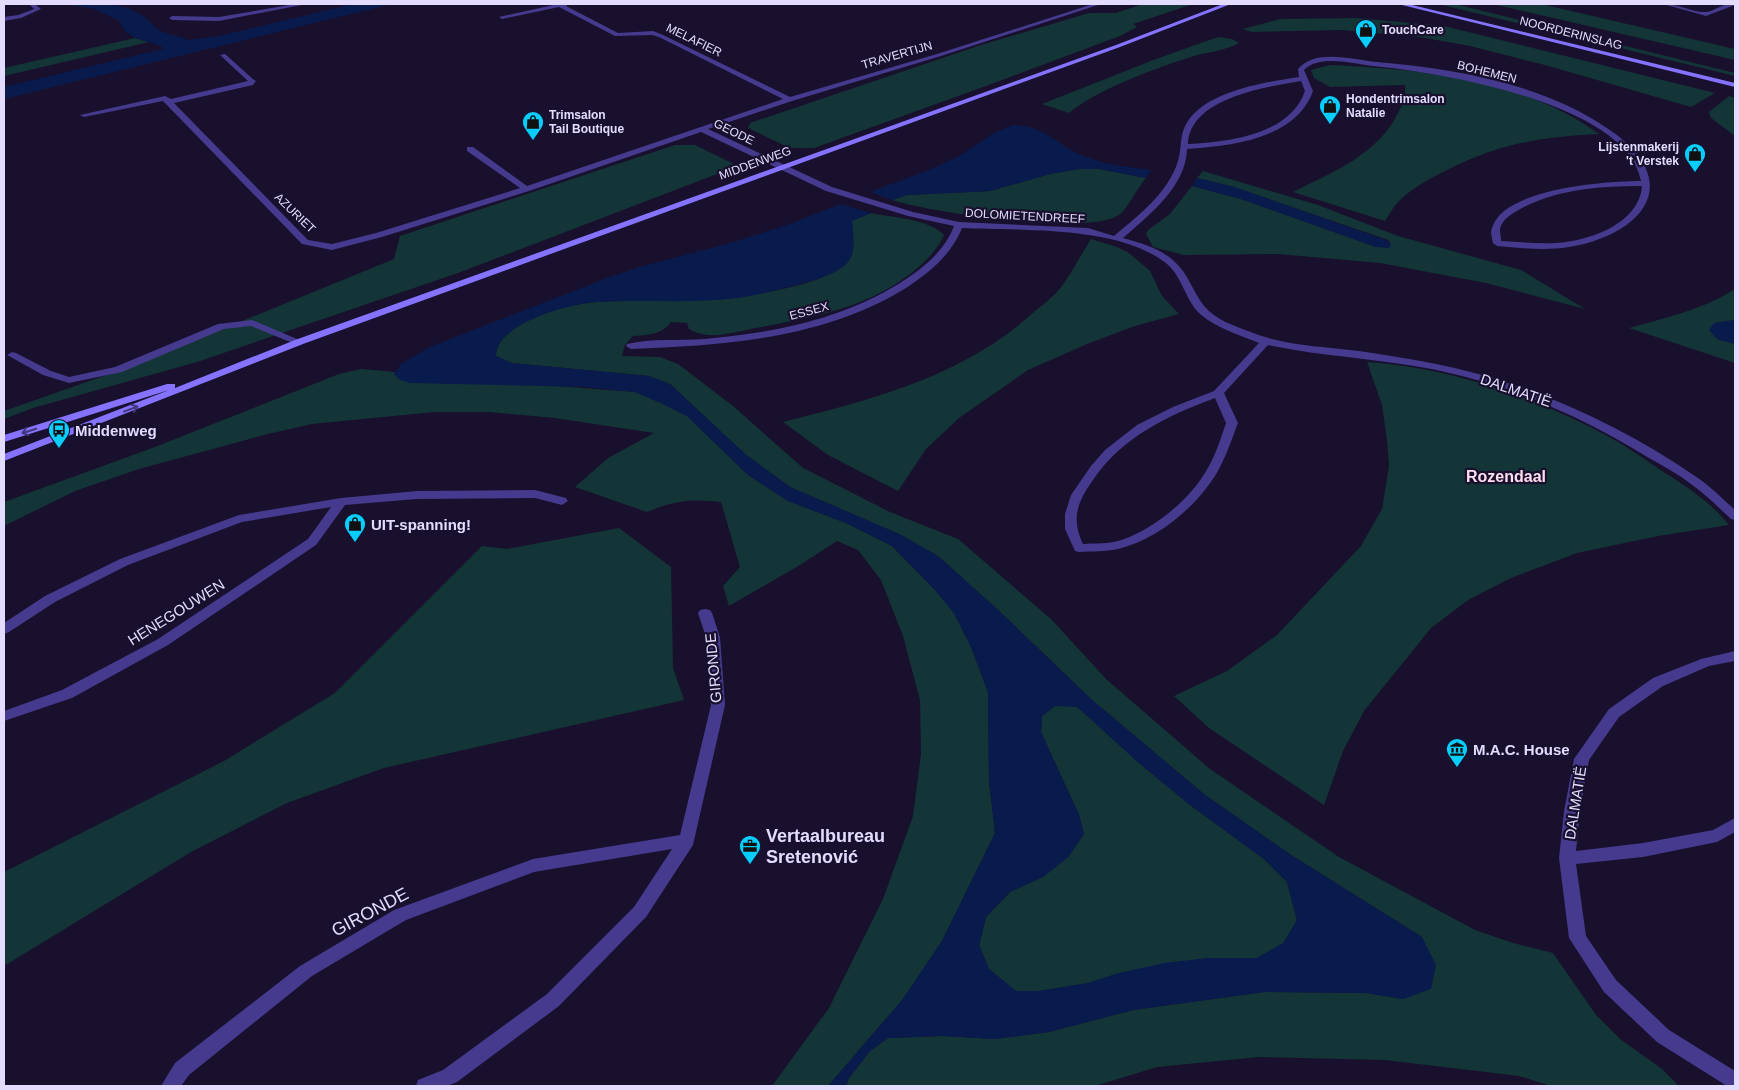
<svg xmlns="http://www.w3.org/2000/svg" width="1739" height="1090" viewBox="0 0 1739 1090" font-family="Arial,sans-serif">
	<rect width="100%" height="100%" fill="#18102d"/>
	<path fill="#133537" d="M1143,4H1193L1133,24L1137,27L1120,36L986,86L814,148H790L748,128L750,123L981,45L1089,13H1116Z
		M1438,4H1455L1735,73V76Z
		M1492,4H1541L1735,49V60Z
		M1357,18L1444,26L1715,93L1691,107L1545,65L1470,46L1420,37L1342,30L1252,32L1243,29L1280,19Z
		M1218,37L1232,39L1239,43C1225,51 1206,52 1191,57C1156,68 1096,90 1069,113L1042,104L1156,59Z
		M135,38L149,42L4,76V68Z
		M1330,65C1420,69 1524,79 1599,134C1541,137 1500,143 1447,170C1431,178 1414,187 1401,199C1394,205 1390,214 1385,221L1293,192C1333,172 1379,154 1399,111C1404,102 1406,94 1405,85L1330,87L1314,78L1311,70Z
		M1729,96L1735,98L1734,117L1735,136L1711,118L1709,112Z
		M675,145H695L734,164L737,171L724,177L717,174L458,273L197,362L33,408L4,419V411L132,366L394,259L400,236Z
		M1080,169H1099L1146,178C1136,189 1130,206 1119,215C1090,236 928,212 892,200L907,195L990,191L1050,174Z
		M1203,171L1318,205L1398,236L1521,270L1585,309L1486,283L1380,263L1278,254L1184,255L1153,247L1146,234L1148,230L1170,214L1192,186L1241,199L1376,247L1391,244L1388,240L1234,187L1197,178Z
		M871,213C890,217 930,219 944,235C934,259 903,281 880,293C841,313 798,320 756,328C740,331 723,336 707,335C700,334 694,332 689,329L687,323L671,322C662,335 647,335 633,336L625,345L622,356L660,357L678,364L733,406L803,468L890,512L958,539L1051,619L1106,679L1210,769L1339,857L1475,930L1513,943L1553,953L1596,1015L1620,1039L1662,1069L1679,1086H1551L1519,1076L1385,1060L1259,1057L1157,1067L1095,1086H846L849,1078L870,1051L888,1038L943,1036L995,1039L1049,1032L1133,1010L1264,992L1366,993L1403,999L1422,937L1291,855L1205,795L1091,699L996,608L938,556L899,534L790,487L745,454L670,384L649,376L512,363L496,356C496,323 568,304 596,302C642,299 689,303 736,298C755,295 809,285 825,276C833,272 847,250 853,241L852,221Z
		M1091,239L1117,247L1129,253L1150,271L1162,296L1179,314L1135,326L1087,344L1028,370L959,418L926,449L898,491L828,455L783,422C873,399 965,376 1035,311C1043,305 1051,298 1058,291C1071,275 1080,256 1091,239Z
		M1735,289V320L1714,323L1717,339L1735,344V363L1629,328C1665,318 1704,309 1735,289Z
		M1367,362C1452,368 1536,397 1611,438C1627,447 1643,458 1659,469C1684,485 1710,501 1729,525L1658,536L1577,553L1511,578L1468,600L1431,628L1364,711L1343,751L1324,805L1209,728L1174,696L1227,671L1277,635L1361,546L1382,509L1389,466L1387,441L1382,405Z
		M361,369L395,372L394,374L446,384H531L635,392L661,403L687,416L748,475L788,501L846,523L892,546L935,590L954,613L971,647L988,692L989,781L995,833L942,941L903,999L828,1086H772L829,1008L883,899L913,816L921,754L920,700L903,636L881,580L858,550L837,541L800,565L729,606L723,586L740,567L721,502C689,499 677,500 647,512L575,487L608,458L654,433L555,418L489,412H434L312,424L268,434L139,469L75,491L4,526V502L155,447L339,374Z
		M619,528L671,567L673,668L684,700L384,768L287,803L191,852L4,966V872L224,761L335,693L482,546L507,549Z
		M1055,706H1077L1139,763L1190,805L1264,859L1287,882L1297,920L1284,943L1257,958H1208L1119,973L1089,983L1039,991H1016L989,969L979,945L986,917L1010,892L1043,877L1068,857L1084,834L1079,815L1041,732L1042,716Z"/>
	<path fill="#091b4d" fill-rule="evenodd" d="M66,4H108L128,8L142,15L160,31L189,40L219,36L353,4H392L4,99V87L163,49L161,46L135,38L125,31L118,20L94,9Z
		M1013,125C1046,126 1053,142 1079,154C1101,164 1127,167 1151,170L1146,178L1099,169H1080L1050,174L990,191L907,195L892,200L870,192L931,169L959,156L994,133Z
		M1197,178L1234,187L1388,241L1391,246L1388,248L1376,247L1241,199L1192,186Z
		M841,204L871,213L852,221C853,232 856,249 850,259C843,271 824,277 811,281C788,288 761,294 737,298C690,304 643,299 596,302C569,304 496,323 496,356L512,363L649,376L670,384L745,454L790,487L899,534L938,556L996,608L1091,699L1205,795L1291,855L1422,937L1436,965L1431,989L1403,999L1366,993L1264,992L1133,1010L1049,1032L995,1039L943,1036L888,1038L870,1051L849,1078L846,1086H828L903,999L942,941L995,833L989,781L988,692L971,647L954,613L935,590L892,546L846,523L788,501L748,475L687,416L661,403L635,392L585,387L410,383L400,380L394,374L402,363L430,347L607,278L643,266L734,242L784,226ZM1055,706L1077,707L1139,763L1190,805L1264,859L1287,882L1297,920L1283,943L1257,958H1208L1164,963L1119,973L1088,983L1039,991H1016L989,969L979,945L986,917L1010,892L1043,877L1068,857L1084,834L1079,815L1041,732L1042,716Z
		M1735,320V344L1717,339L1709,330L1714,323Z"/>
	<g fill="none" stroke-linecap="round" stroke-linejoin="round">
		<path fill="#453a8d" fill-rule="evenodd" d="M252,320L304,342L299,345L295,344L251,326L224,329L122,372L69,383L43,375L7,355L12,352L16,353L51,371L69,377L115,367L218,324Z"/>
		<path fill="#453a8d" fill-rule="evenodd" d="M29,4H35L41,9L21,18L4,21V17L18,15L34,9Z
			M295,4H307L219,21L172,20L169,18L172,16L219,17Z
			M558,4H569L566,6L618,33L653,31L663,35L790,97L937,54L1093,4H1101L941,56L792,101L708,129L832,187L913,212L959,222L1088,228L1114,236C1139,215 1168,193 1178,161C1183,144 1178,134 1190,118C1212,90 1266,82 1299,77L1298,69C1316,48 1354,60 1377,62C1458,69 1551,85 1617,135C1686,189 1635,236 1569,247C1545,251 1521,248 1497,246L1493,243C1492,238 1490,232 1492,228C1503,188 1608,181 1641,181C1627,103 1438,72 1373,66C1353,64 1320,54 1304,70L1313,91C1296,139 1231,146 1187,149C1186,187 1149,215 1123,238C1140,243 1160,248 1174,261C1189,274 1193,293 1205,307C1215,319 1234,326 1248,331C1284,346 1320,346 1359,351C1381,354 1404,358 1426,362C1523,380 1617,422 1698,478C1711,487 1723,499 1735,510V520L1731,519C1718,507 1705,494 1691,484C1678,474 1663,466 1649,458C1580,415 1505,383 1426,368C1373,358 1320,356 1268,345L1224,393L1238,423C1231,441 1225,460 1215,476C1194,509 1156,540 1118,549C1105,552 1092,551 1079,552L1075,551L1065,529V514L1071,495L1091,466L1105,450L1137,425L1173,407L1214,391L1259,343C1240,335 1213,327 1198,312C1185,298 1182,277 1167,264C1119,225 1021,231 962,228C952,254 929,273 906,288C823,339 726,345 631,349L626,346L627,344C650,338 680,341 704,339C773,333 840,320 900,283C922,269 944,252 954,226L908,216L826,191L701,132L529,191L382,237L332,250L302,244L163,101L84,117L80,115L165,96L171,99L248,81L220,55L225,54L254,80L256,81L253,85L174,103L308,240L332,244L376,233L520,188L467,151V147H473L527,186L783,99L659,37L652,35L615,36L559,7L502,19L499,17ZM1301,81L1305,91C1290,135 1228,142 1188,144C1190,98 1265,87 1301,81ZM1642,186C1639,224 1589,241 1556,243C1538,244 1519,242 1501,241C1501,237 1500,233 1500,229C1502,219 1513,213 1522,208C1559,189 1600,186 1642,186ZM1215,398L1226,423C1220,441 1214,460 1203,476C1186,503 1146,535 1114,542C1104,544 1094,543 1083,544C1071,518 1077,503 1093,480C1122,437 1167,416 1215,398Z
			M1663,4C1677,3 1693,13 1706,12C1716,11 1727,0 1735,5L1706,16Z
			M535,490L566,498L568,501L562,505L535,498L417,499L345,505L316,545L168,645L72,698L4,721V711L62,690L158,639L308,539L331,507L242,522L128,565L55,602L9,632L4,634V623L45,596L120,559L239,515L341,498L417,491Z
			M705,609L710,610L712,613L720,637L725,705L693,845L646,917L559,1006L457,1082L447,1086H416L418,1080L443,1070L547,994L634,907L672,849L534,872L406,920L312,976L189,1075L181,1086H161L175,1063L300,966L394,910L533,859L680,835L711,705L706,637L698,613L700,610Z
			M1735,651V661L1709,666L1663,686L1619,717L1589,760L1580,811L1576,851L1643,843L1713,830L1735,818V832L1717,842L1643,857L1576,864L1586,936L1616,980L1669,1030L1735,1071V1086H1727L1657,1042L1604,992L1569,938L1559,858L1564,811L1574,759L1609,709L1653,678L1701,659Z"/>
		<path fill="#8573ff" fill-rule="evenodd" d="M1223,4H1231L1120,47L303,344L4,461V454L169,390L4,442V435L167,384H175V388L295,340L1116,45Z
			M1398,4H1408L1735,83V87Z"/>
	</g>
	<defs><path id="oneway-shaft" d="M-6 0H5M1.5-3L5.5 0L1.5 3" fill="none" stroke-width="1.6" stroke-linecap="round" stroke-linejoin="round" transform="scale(1.25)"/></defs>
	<g stroke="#443881">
		<use href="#oneway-shaft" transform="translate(131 409) rotate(-21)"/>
		<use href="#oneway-shaft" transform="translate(29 431) rotate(162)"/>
	</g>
	<defs>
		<g id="shop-pin" transform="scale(1.125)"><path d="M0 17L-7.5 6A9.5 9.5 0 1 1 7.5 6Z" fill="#08cdff" stroke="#18102d"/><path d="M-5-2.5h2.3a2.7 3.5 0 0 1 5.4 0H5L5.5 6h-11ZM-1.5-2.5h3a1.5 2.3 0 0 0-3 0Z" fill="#111"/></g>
		<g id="bus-pin" transform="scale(1.125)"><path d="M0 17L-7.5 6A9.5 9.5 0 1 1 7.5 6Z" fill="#08cdff" stroke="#18102d"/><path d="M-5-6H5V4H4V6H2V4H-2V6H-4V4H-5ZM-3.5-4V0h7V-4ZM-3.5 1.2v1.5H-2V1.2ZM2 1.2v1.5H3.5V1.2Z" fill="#111"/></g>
		<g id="museum-pin" transform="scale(1.125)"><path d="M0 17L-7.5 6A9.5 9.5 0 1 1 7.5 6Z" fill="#08cdff" stroke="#18102d"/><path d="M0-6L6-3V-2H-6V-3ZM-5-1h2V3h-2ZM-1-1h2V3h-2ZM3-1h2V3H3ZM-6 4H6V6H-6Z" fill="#111"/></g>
		<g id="office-pin" transform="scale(1.125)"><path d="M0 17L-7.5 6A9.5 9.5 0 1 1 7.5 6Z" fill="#08cdff" stroke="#18102d"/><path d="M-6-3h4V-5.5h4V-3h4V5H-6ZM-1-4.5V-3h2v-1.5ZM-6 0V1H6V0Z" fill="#111"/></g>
	</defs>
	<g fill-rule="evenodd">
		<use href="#shop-pin" x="1366" y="30"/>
		<use href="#shop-pin" x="1330" y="106"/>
		<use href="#shop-pin" x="533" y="122"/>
		<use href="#shop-pin" x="1695" y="154"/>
		<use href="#bus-pin" x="59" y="430"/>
		<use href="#shop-pin" x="355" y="524"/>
		<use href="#museum-pin" x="1457" y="749"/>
		<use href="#office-pin" x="750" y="846"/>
	</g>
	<g text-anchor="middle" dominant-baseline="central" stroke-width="4.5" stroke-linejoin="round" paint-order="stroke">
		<g font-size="12" font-weight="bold" fill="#e4dcff" stroke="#18102d" text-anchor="start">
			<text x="1382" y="30">TouchCare</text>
			<text x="1346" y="99">Hondentrimsalon<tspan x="1346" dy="14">Natalie</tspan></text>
			<text x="549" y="115">Trimsalon<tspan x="549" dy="14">Tail Boutique</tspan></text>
			<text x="1679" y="147" text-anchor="end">Lijstenmakerij<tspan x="1679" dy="14">'t Verstek</tspan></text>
		</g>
		<g font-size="12" fill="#e4dcff" stroke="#18102d">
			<text transform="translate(1571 33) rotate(14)">NOORDERINSLAG</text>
			<text transform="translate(694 40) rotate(26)">MELAFIER</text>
			<text transform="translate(897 55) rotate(-16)">TRAVERTIJN</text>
			<text transform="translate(1487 72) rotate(14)">BOHEMEN</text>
			<text transform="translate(734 132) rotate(26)">GEODE</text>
			<text transform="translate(755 163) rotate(-20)">MIDDENWEG</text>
			<text transform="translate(295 213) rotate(44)">AZURIET</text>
			<text transform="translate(1025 216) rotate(3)">DOLOMIETENDREEF</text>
			<text transform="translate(809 311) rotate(-15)">ESSEX</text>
		</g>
		<g font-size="15" fill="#e4dcff" stroke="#18102d">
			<text transform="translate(1516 390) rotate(19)">DALMATIË</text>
			<text transform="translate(176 612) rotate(-32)">HENEGOUWEN</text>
			<text transform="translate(713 668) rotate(-95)">GIRONDE</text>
			<text transform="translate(1575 803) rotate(-81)">DALMATIË</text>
		</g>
		<g font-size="15" font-weight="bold" fill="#e4dcff" stroke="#18102d" text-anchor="start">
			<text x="75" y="430">Middenweg</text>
			<text x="371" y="524">UIT-spanning!</text>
			<text x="1473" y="749">M.A.C. House</text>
		</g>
		<g font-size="16" font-weight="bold" fill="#ffdef0" stroke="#18102d">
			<text x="1506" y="476">Rozendaal</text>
		</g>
		<g font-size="18" font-weight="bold" fill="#e4dcff" stroke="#18102d" text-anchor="start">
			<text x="766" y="836">Vertaalbureau<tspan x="766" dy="21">Sretenović</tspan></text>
		</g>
		<g font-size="18" fill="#e4dcff" stroke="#18102d">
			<text transform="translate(370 912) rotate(-28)">GIRONDE</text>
		</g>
	</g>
	<rect width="1739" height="1090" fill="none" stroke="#e4dcff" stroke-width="10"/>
</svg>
